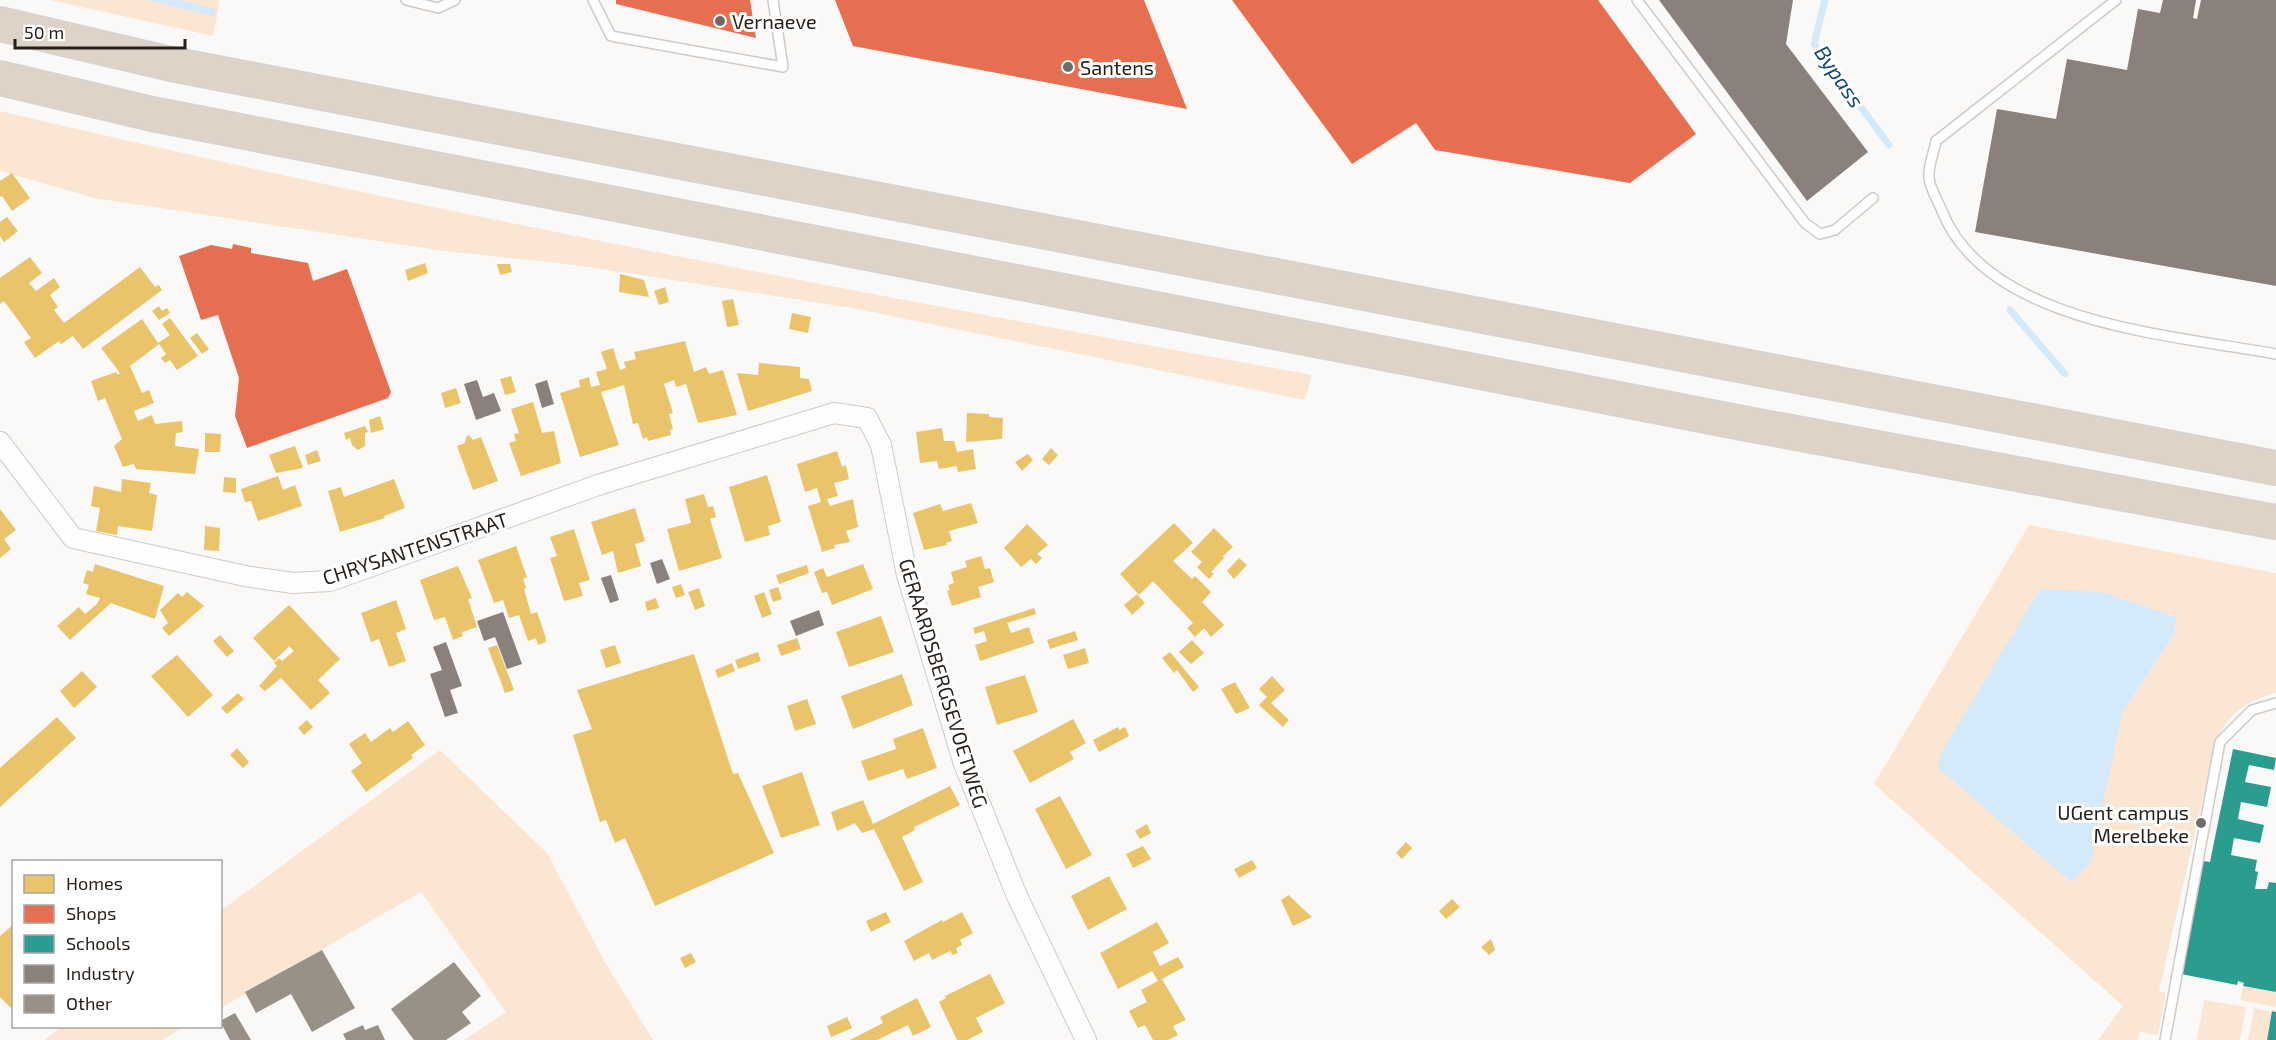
<svg xmlns="http://www.w3.org/2000/svg" width="2276" height="1040" viewBox="0 0 2276 1040" font-family="'Exo 2',sans-serif">
	<rect width="100%" height="100%" fill="#fbf9f7"/>
	<path fill="#fbe6d4" fill-rule="evenodd" d="M50,0H216L220,1L213,36Z
		M0,111C434,214 873,295 1312,375L1305,400L852,308L575,265L444,251L94,198L0,171Z
		M2029,525L2276,573V693C2246,701 2229,713 2216,741L2159,991L2166,993L2158,1035L2140,1032L2138,1040H2098L2123,1006L1874,784ZM2176,618L2175,633L2122,713Z
		M440,750L547,853L605,962L653,1040H464L506,1012L421,892L221,1008L220,911Z
		M2243,986L2276,992V1007L2240,1000Z
		M2204,1000L2246,1007L2240,1040H2197Z
		M2254,1008L2272,1012L2266,1040H2248Z
		M63,1026H185V1027L162,1040H44Z"/>
	<path fill="#d4e9f9" d="M148,0H180L216,9L214,16Z
		M2040,589L2102,592L2176,617L2175,633L2122,713L2091,862L2071,882L1939,769V756Z"/>
	<path fill="#e9c46a" d="M12,173L30,198L12,211L2,196L0,197V181Z
		M7,217L18,231L4,242L0,236V222Z
		M30,257L42,273L29,283L36,291L54,278L60,287L50,295L58,307L54,310L64,323L140,267L155,287L159,285L162,290L83,349L73,336L61,344L59,341L35,358L24,342L31,338L4,301L0,304V278Z
		M425,263L428,273L408,281L405,270Z
		M497,264H510L512,272L500,275Z
		M620,274L644,280L649,297L619,292Z
		M665,287L669,302L659,305L654,291Z
		M733,299L739,325L727,327L722,301Z
		M159,306L162,311L167,308L170,313L159,320L152,311Z
		M792,313L811,317L808,333L789,329Z
		M170,318L198,356L177,370L170,360L165,363L161,358L166,354L159,344L130,366L142,393L149,390L154,403L134,411L138,421L152,415L155,424L182,421L183,432L176,433L175,446L199,449L195,474L136,469L134,464L123,467L114,446L122,439L105,398L98,401L91,381L116,372L117,375L120,373L101,348L142,319L158,343L170,335L162,324Z
		M197,333L209,349L202,354L190,338Z
		M685,341L694,372L706,367L709,374L723,370L737,415L698,423L686,384L676,387L674,380L664,384L673,413L669,414L673,429L670,430L671,435L648,441L647,437L643,439L638,423L633,424L624,385L601,392L619,445L580,457L560,393L580,387L579,380L589,377L591,387L600,385L596,372L607,369L601,352L613,348L620,370L626,368L624,362L636,359L634,352Z
		M759,363L800,367V378L809,379L812,391L748,411L737,373L758,375Z
		M511,376L516,392L505,395L500,379Z
		M456,388L461,403L445,408L441,393Z
		M533,402L542,433L554,431L561,463L521,476L509,443L516,441L514,434L519,433L511,409Z
		M967,413L989,414V417L1003,418L1002,439L966,442Z
		M380,416L384,429L371,433L369,420Z
		M365,426L368,432L365,433V446L358,450L352,445L350,438L346,440L344,433Z
		M942,428L944,441H954L957,452L973,449L976,469L958,472L957,466L939,469L937,461L920,463L916,432Z
		M205,433L221,434L220,452H205Z
		M469,435L473,440L481,437L498,481L473,490L457,446L465,443L466,437Z
		M295,446L303,468L276,473L269,455Z
		M1051,448L1058,455L1049,465L1042,459Z
		M317,450L321,461L308,465L305,455Z
		M837,451L842,467L846,465L849,479L834,483L838,496L827,499L830,506L853,499L858,527L846,531L850,542L834,545L835,548L822,552L808,506L821,502L817,488L805,492L797,464Z
		M1028,454L1033,460L1022,471L1015,462Z
		M767,475L781,522L768,526L770,535L745,542L729,487Z
		M278,476L283,490L295,485L302,506L258,521L251,501L245,502L241,489Z
		M224,477L236,478V493L223,492Z
		M122,479L151,483L149,493L157,495L152,531L118,526L117,535L96,531L100,508L91,506L94,486L121,492Z
		M394,479L405,508L384,516L385,518L340,532L328,491L341,487L344,497Z
		M704,494L708,507L713,506L716,517L710,519L722,558L679,571L667,529L691,523L685,499Z
		M971,503L978,523L949,531L952,541L946,543L947,545L924,550L913,513L940,504L943,511Z
		M635,508L645,541L635,544L641,566L618,573L613,551L602,555L591,522Z
		M0,509L16,530L4,539L11,549L0,558Z
		M1174,523L1193,543L1173,561L1192,579L1195,576L1211,592L1202,602L1224,625L1211,637L1204,628L1195,637L1187,628L1193,623L1153,581L1139,595L1120,574Z
		M1027,524L1048,545L1037,554L1042,558L1036,564L1031,559L1021,567L1004,548Z
		M205,526L220,528L219,551L204,550Z
		M1214,528L1233,547L1223,556L1224,558L1211,572L1214,574L1209,579L1197,567L1202,562L1191,552Z
		M574,529L590,580L579,583L583,596L564,601L550,558L557,556L550,537Z
		M516,546L527,577L523,579L526,588L524,589L531,614L537,612L545,635L546,642L538,645L536,638L528,641L519,615L509,618L503,600L494,603L478,560Z
		M981,556L985,569L990,568L994,582L978,587L981,597L952,606L947,591L950,590L948,585L954,583L951,572L967,567L965,561Z
		M1239,558L1247,565L1234,579L1227,571Z
		M95,564L164,586L155,619L111,603L70,640L57,626L79,607L85,614L97,604L100,598L86,594L89,585L83,583L87,570L93,572Z
		M863,564L873,589L832,605L827,592L822,593L814,572L823,568L827,577Z
		M807,565L809,573L779,584L776,575Z
		M458,566L472,598L468,599L477,627L462,632L463,636L453,640L445,617L434,620L420,580Z
		M681,584L685,595L676,598L672,587Z
		M778,587L782,599L773,602L769,590Z
		M699,588L705,606L695,610L688,592Z
		M187,592L204,606L169,636L162,628L168,623L160,610L178,593L182,597Z
		M764,592L772,614L762,618L754,596Z
		M1137,594L1145,603L1132,615L1124,605Z
		M656,598L659,608L647,611L645,602Z
		M396,600L406,629L396,633L406,661L389,667L379,639L371,642L361,613Z
		M289,605L340,659L318,680L330,693L311,710L281,678L265,691L259,686L277,666L274,663L279,658L282,661L294,651L289,646L274,661L253,638Z
		M1034,608L1036,614L1007,623L1011,633L1029,627L1034,643L980,661L975,645L987,641L984,631L975,634L973,628Z
		M881,616L894,652L849,667L836,632Z
		M1075,631L1078,640L1050,649L1047,640Z
		M220,635L234,651L227,657L213,641Z
		M797,638L801,649L781,656L777,645Z
		M1192,640L1204,653L1191,664L1179,652Z
		M497,645L514,690L505,693L488,648Z
		M615,645L621,663L606,668L600,650Z
		M1085,648L1089,663L1068,669L1063,655Z
		M758,652L761,661L738,669L735,660Z
		M1170,652L1199,687L1193,692L1177,670L1174,673L1162,658Z
		M694,654L733,774L738,773L774,853L655,906L625,838L615,843L606,820L600,822L573,735L592,729L577,690Z
		M177,655L213,695L188,717L151,676Z
		M732,663L735,671L718,678L715,670Z
		M82,671L97,687L74,708L60,691Z
		M902,674L913,705L853,729L841,696Z
		M1025,675L1038,712L997,725L985,687Z
		M1272,676L1285,690L1271,703L1289,720L1283,727L1259,705L1267,697L1259,689Z
		M1235,682L1250,708L1236,714L1221,689Z
		M238,693L244,699L227,714L221,708Z
		M807,699L816,724L795,731L787,706Z
		M57,717L76,738L0,807V768Z
		M1073,719L1086,743L1070,752L1074,759L1030,783L1013,751Z
		M307,720L313,727L304,735L298,728Z
		M408,721L425,745L411,755L413,758L366,792L351,771L362,763L349,744L365,733L371,742L390,728L393,732Z
		M1118,727L1119,730L1125,727L1129,736L1099,752L1093,740Z
		M923,728L937,768L907,779L903,769L868,781L861,761L896,749L893,739Z
		M237,748L249,762L243,768L230,755Z
		M802,772L820,825L781,838L762,786Z
		M950,786L960,805L914,827L915,830L902,837L923,882L904,891L874,829L862,833L855,823L837,831L831,812L863,800L873,824Z
		M1060,796L1092,855L1066,869L1035,809Z
		M1147,824L1151,833L1140,839L1135,831Z
		M1406,842L1412,848L1402,859L1396,853Z
		M1143,846L1151,859L1133,868L1126,854Z
		M1252,860L1257,868L1239,878L1234,869Z
		M1109,876L1127,909L1088,930L1071,896Z
		M1289,895L1300,906L1312,917L1293,926L1281,900Z
		M1452,899L1460,907L1446,919L1439,911Z
		M886,912L891,922L871,932L866,921Z
		M962,912L973,933L960,940L962,945L956,948L958,953L953,955L950,951L932,960L929,953L914,961L904,941L942,920L943,922Z
		M1157,922L1169,943L1153,952L1160,966L1178,957L1184,967L1162,979L1186,1020L1173,1026L1178,1035L1168,1040H1153L1145,1025L1138,1028L1129,1011L1147,1002L1141,990L1158,981L1152,971L1118,989L1100,953Z
		M14,924V1011L0,997V936Z
		M1491,939L1495,950L1489,955L1481,947Z
		M691,953L696,962L685,968L680,958Z
		M990,974L1005,1003L976,1018L983,1032L967,1040H957L939,1002L946,998L945,996Z
		M917,998L931,1027L913,1036L908,1025L877,1040H850L883,1023L880,1017Z
		M847,1017L852,1028L831,1037L827,1026Z"/>
	<path fill="#e76f51" d="M616,0H750L756,38L616,4Z
		M835,0H1144L1187,109L853,46Z
		M1232,0H1598L1696,134L1630,183L1435,150L1416,123L1352,164Z
		M233,244L251,248V253L308,263L313,281L347,269L391,392L388,398L247,448L235,416L239,378L218,315L201,320L179,256L211,245L232,249Z"/>
	<path fill="#2a9d8f" d="M2233,749L2276,758L2274,770L2249,765L2245,782L2271,787L2267,807L2241,802L2238,819L2264,825L2260,843L2234,838L2231,855L2257,860L2255,871L2258,872L2255,889H2267L2269,882L2276,883V992L2243,986L2244,983L2238,981L2237,985L2181,974L2203,861L2210,862Z
		M2272,1011L2276,1012V1040H2267Z"/>
	<path fill="#8a817c" d="M1659,0H1793L1786,44L1868,152L1807,201Z
		M2163,0H2196L2193,18L2197,19L2201,0H2276V286L1975,232L1997,109L2056,119L2067,59L2127,70L2138,9L2160,13Z
		M477,380L483,397L494,393L501,411L476,420L464,384Z
		M547,380L554,404L542,408L535,384Z
		M662,559L670,579L657,584L650,563Z
		M611,575L619,600L610,603L601,578Z
		M819,610L824,625L796,636L790,621Z
		M503,612L522,664L507,669L495,637L484,641L477,621Z
		M446,642L462,686L450,690L458,713L445,717L430,674L442,670L433,647Z"/>
	<g fill="none" stroke-linecap="round" stroke-linejoin="round">
		<path stroke="#d4e9f9" stroke-width="7" d="M1825,0L1814,44L1889,145
			M2010,310L2065,374"/>
	</g>
	<path fill="#999087" d="M322,950L355,1008L312,1032L291,994L256,1013L245,992Z
		M454,962L481,996L462,1012L471,1023L446,1040H414L391,1009Z
		M235,1013L251,1040H230L220,1021Z
		M363,1025L365,1030L378,1025L385,1040H346L343,1034Z"/>
	<g fill="none" stroke-linecap="round" stroke-linejoin="round">
		<g stroke="#cecac7" stroke-width="12">
			<path id="lane" d="M406,0L438,8L455,0
				M593,0L611,36L783,67L773,0
				M1637,0L1805,223L1820,234L1835,230L1873,198
				M2116,0L1936,141C1934,152 1928,166 1929,177C1929,187 1938,201 1942,211C1987,324 2172,335 2276,354
				M2165,1040L2220,742L2252,710L2276,703"/>
		</g>
		<g stroke="#cecac7" stroke-width="22">
			<path id="street" d="M0,442L73,538L245,576L293,583L330,581L601,484L834,413L867,418L881,445L907,575L964,764L1017,896L1086,1040"/>
		</g>
		<g stroke="#d6d4d2" stroke-width="36">
			<path id="highway" d="M0,24L171,64L2276,468
				M0,78L152,114L1742,423L2276,522"/>
		</g>
		<use href="#lane" stroke="#fefefe" stroke-width="9"/>
		<use href="#street" stroke="#fefefe" stroke-width="20"/>
		<use href="#highway" stroke="#ddd3c7" stroke-width="33"/>
	</g>
	<g fill="#716b67" stroke="#fff" stroke-width="2">
		<circle cx="720" cy="21" r="6"/>
		<circle cx="1068" cy="67" r="6"/>
		<circle cx="2201" cy="823" r="6"/>
	</g>
	<g text-anchor="middle" dominant-baseline="central" stroke-width="6" stroke-linejoin="round" paint-order="stroke">
		<g font-size="20" fill="#261f19" stroke="#fff" text-anchor="start">
			<text x="732" y="21">Vernaeve</text>
			<text x="1080" y="67">Santens</text>
			<text x="2189" y="812" text-anchor="end">UGent campus<tspan x="2189" dy="23">Merelbeke</tspan></text>
		</g>
		<g font-size="20" fill="#261f19" stroke="#fff">
			<text transform="translate(415 548) rotate(-18)">CHRYSANTENSTRAAT</text>
			<text transform="translate(944 683) rotate(73)">GERAARDSBERGSEVOETWEG</text>
		</g>
		<g font-size="21" font-style="italic" fill="#0f486d" stroke="#fff">
			<text transform="translate(1840 76) rotate(56)">Bypass</text>
		</g>
	</g>
	<rect x="12" y="860" width="210" height="168" fill="#ffffff" stroke="#a8a5a3" stroke-width="1.5"/>
	<rect x="24" y="875" width="30" height="18" fill="#e9c46a" stroke="#a8a5a3" stroke-width="1.5"/>
	<text x="66" y="890" font-size="18" fill="#261f19">Homes</text>
	<rect x="24" y="905" width="30" height="18" fill="#e76f51" stroke="#a8a5a3" stroke-width="1.5"/>
	<text x="66" y="920" font-size="18" fill="#261f19">Shops</text>
	<rect x="24" y="935" width="30" height="18" fill="#2a9d8f" stroke="#a8a5a3" stroke-width="1.5"/>
	<text x="66" y="950" font-size="18" fill="#261f19">Schools</text>
	<rect x="24" y="965" width="30" height="18" fill="#8a817c" stroke="#a8a5a3" stroke-width="1.5"/>
	<text x="66" y="980" font-size="18" fill="#261f19">Industry</text>
	<rect x="24" y="995" width="30" height="18" fill="#999087" stroke="#a8a5a3" stroke-width="1.5"/>
	<text x="66" y="1010" font-size="18" fill="#261f19">Other</text>
	<path d="M15 39v9h170v-9" fill="none" stroke="#261f19" stroke-width="3"/>
	<text x="24" y="39" font-size="18" fill="#261f19" stroke="#ffffff" stroke-width="4.5" paint-order="stroke">50 m</text>
</svg>
